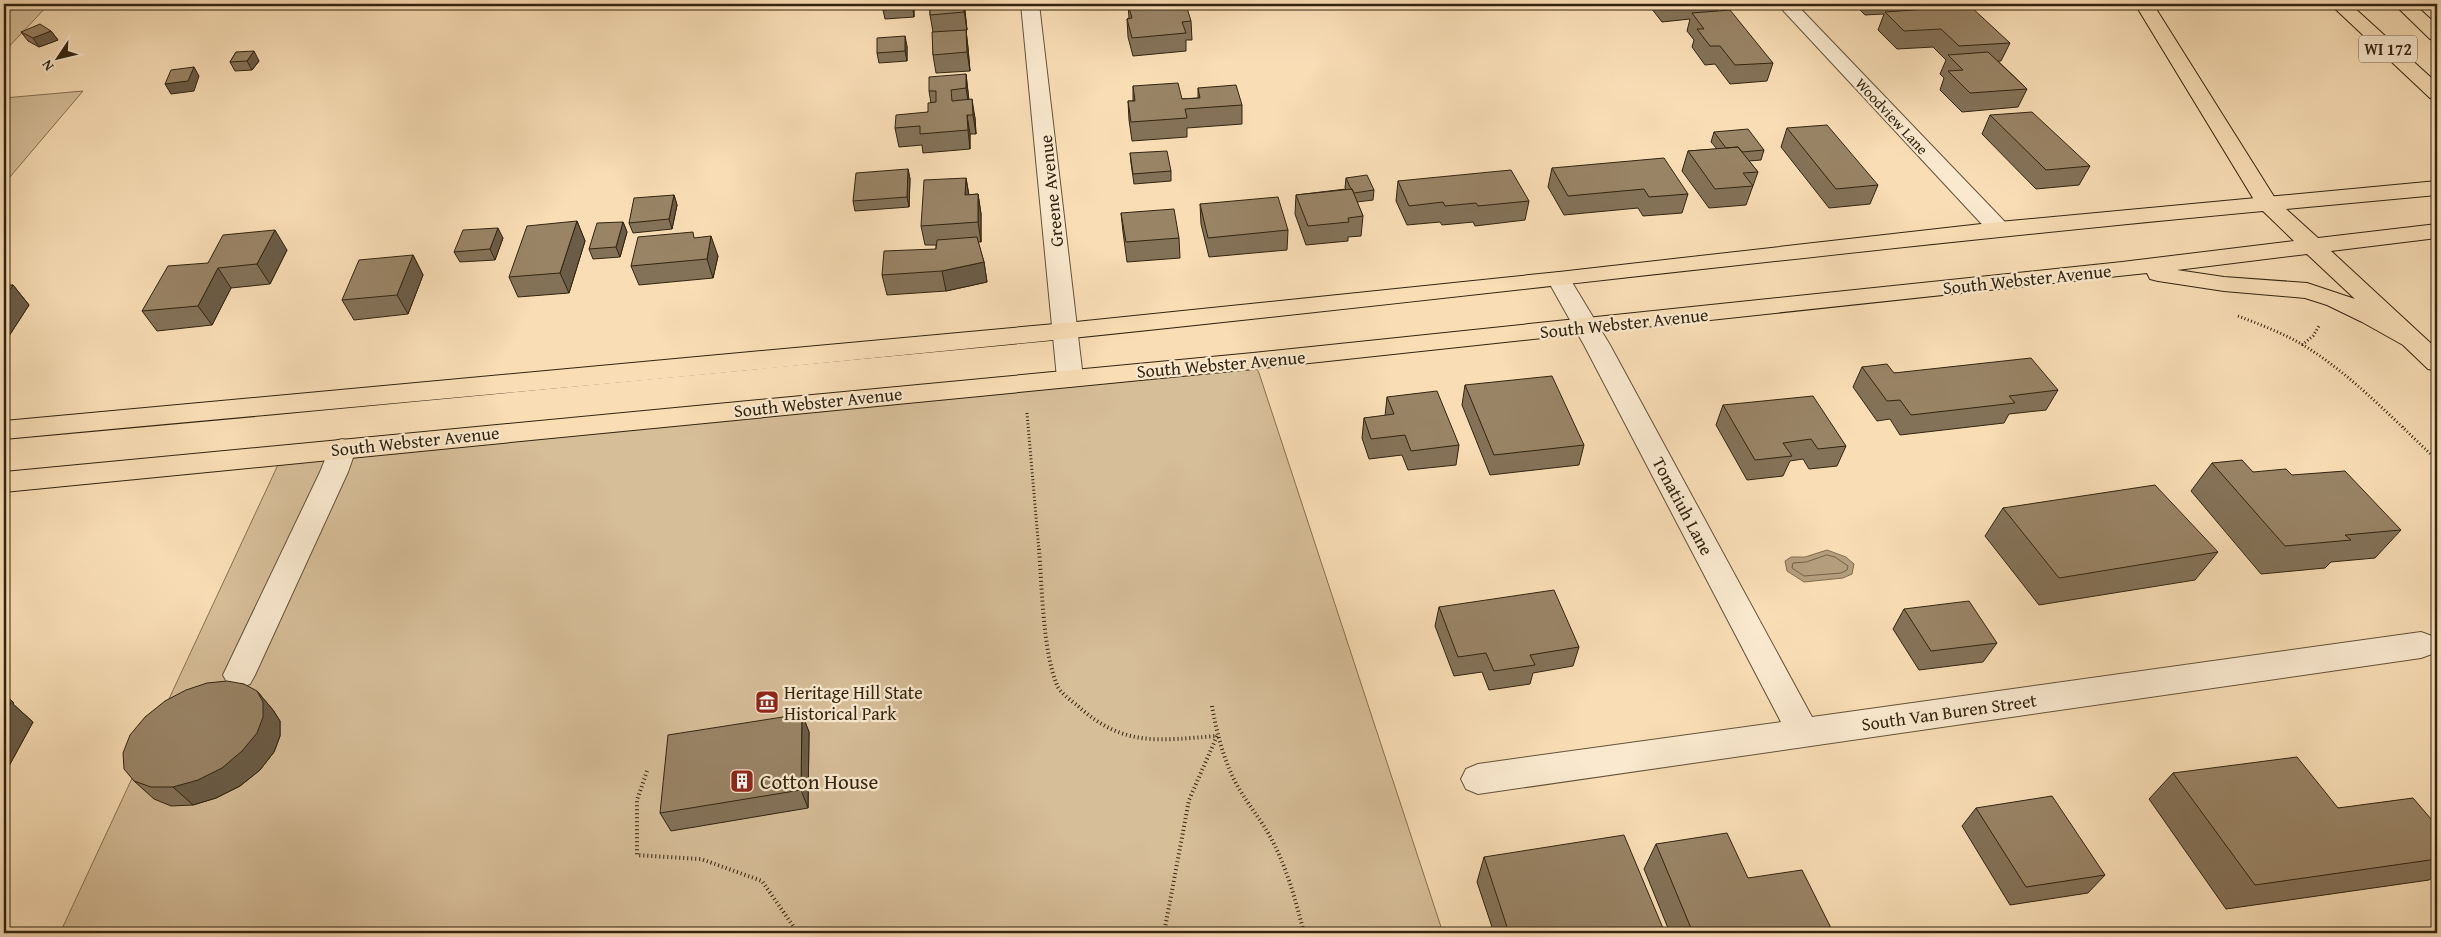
<svg xmlns="http://www.w3.org/2000/svg" width="2441" height="937" viewBox="0 0 2441 937" font-family="'Gentium Book Plus',serif">
	<rect width="100%" height="100%" fill="#f8ddb5"/>
	<filter id="stains"><feTurbulence type="fractalNoise" baseFrequency=".004" numOctaves="4"/><feColorMatrix values="0 0 0 0 .2 0 0 0 0 .09 0 0 0 0 .02 0 0 0 .5 -.17"/></filter>
	<radialGradient id="worn" r=".72"><stop offset=".6" stop-color="#630" stop-opacity="0"/><stop offset="1" stop-color="#630" stop-opacity=".3"/></radialGradient>
	<path fill="#d6be99" stroke="#847154" d="M4,4H49L4,52Z
		M83,91L4,184V98Z
		M1253,361L1259,373L1443,933H60L283,454Z"/>
	<path fill="#b59e7d" stroke="#816d51" d="M1827,550L1846,557L1854,564L1852,574L1843,578L1804,582L1787,571L1785,561L1791,557H1805Z"/>
	<g fill="none" stroke-linecap="round" stroke-linejoin="round">
		<path stroke="#746146" stroke-width="1" d="M1827,555L1835,557L1848,566L1847,570L1841,573L1804,576L1792,568L1793,563L1806,562Z"/>
		<g stroke="#645239" stroke-width="2">
			<path id="minor" d="M1021,4H1039L1083,378L1079,384L1070,387L1061,384L1057,378Z
				M1777,4H1796L2007,224L2010,229L2007,234L1999,236L1991,234Z
				M1559,272L1567,274L1610,345L1812,717L2421,632L2432,636L2436,645L2432,654L2421,658L1478,794L1466,789L1461,779L1466,769L1478,764L1781,722L1584,345L1547,279L1551,274Z
				M342,439L352,442L356,449L348,472L255,675L250,684L239,688L228,684L223,675L320,472L332,442Z"/>
		</g>
		<g stroke="#322410" stroke-width="2">
			<path id="major" d="M2437,181V195L2286,209L2318,238L2437,224V238L2331,251L2437,349V371L2428,369L2403,345L2362,322L2327,305L2305,298L2224,291L2158,281L2150,279L2147,273L1253,369L4,492V472L1253,353L2122,262L2294,241L2263,211C1865,248 1469,297 1072,338C716,375 360,406 4,439V421L1066,323L1559,272L1999,222ZM2307,254L2355,299L2307,283L2224,277L2177,270Z"/>
		</g>
		<g stroke="#322410" stroke-width="2">
			<path id="highway" d="M2135,4H2153L2278,203L2275,208L2267,210L2259,208L2256,203Z
				M2330,4H2350L2437,83V100L2430,98Z
				M2394,4H2414L2437,25V41L2430,39Z"/>
		</g>
		<path stroke="#322410" stroke-width="3" stroke-dasharray="1 2.5" stroke-linecap="butt" d="M2238,316C2264,326 2291,336 2314,352C2359,382 2397,423 2437,460
			M2302,345L2313,336L2319,326
			M1027,413L1039,551"/>
		<path stroke="#322410" stroke-width="4" stroke-dasharray="1 3" stroke-linecap="butt" d="M1039,549C1042,587 1043,652 1057,685C1060,693 1072,701 1078,706C1124,748 1160,740 1217,736
			M1212,706C1217,734 1224,762 1238,787C1249,806 1263,822 1273,842C1288,871 1296,902 1304,933
			M647,771L637,800V855L701,859L762,881L798,933
			M1164,933L1189,800L1217,736"/>
		<use href="#minor" fill="#fae9cf" fill-rule="evenodd"/>
		<use href="#major" fill="#f8ddb5" fill-rule="evenodd"/>
		<use href="#highway" fill="#f8ddb5" fill-rule="evenodd"/>
	</g>
	<path fill="#847258" stroke="#322410" d="M113,4H158L157,6L116,8Z
		M197,4H228L198,6Z
		M930,4H964L967,30H966L968,48L970,71L936,73L933,55V32L930,15Z
		M1128,4L1178,9L1191,21L1192,40H1186V51L1133,56L1128,37L1127,19L1129,18Z
		M1648,4H1719L1717,11L1773,63L1767,81L1730,84L1715,64L1705,65L1692,47L1694,40L1687,31L1690,19L1662,22Z
		M1854,4H1934L1932,9L2010,43L2001,61H1998L2027,89L2018,107L1962,112L1940,90L1944,78L1940,74L1946,60L1933,47L1897,49L1878,30L1884,14L1865,15Z
		M914,7V17L885,19L883,10Z
		M51,31L58,40L39,47L28,41L21,32Z
		M907,46V61L879,63L877,53Z
		M236,52L259,61L252,70L235,71L230,62Z
		M966,74L969,100L975,118L976,134H970V149L923,153L922,145L899,147L895,128L928,112L931,103L929,91Z
		M1133,86L1182,99L1198,98V88L1242,105V124L1187,128V137L1132,141L1129,120L1128,101H1133Z
		M1990,115L2090,166L2079,185L2036,189L1982,134Z
		M1787,128L1878,185L1870,204L1829,208L1781,147Z
		M1714,132L1764,150L1761,160L1749,161L1758,172L1746,205L1709,208L1682,171L1688,151L1717,149L1711,142Z
		M1130,153L1171,171V181L1134,184L1131,163Z
		M1552,168L1688,194L1682,213L1643,216L1638,208L1564,215L1548,187Z
		M908,169L910,179L909,207L855,211L853,201Z
		M966,178L969,195L978,194L981,214V242H978L984,262L987,282L946,291L887,295L882,275L936,249V245H925L921,226Z
		M1346,178L1374,190L1373,200L1357,202L1363,216L1361,236L1348,237V241L1306,245L1295,214L1296,195L1346,189L1345,188Z
		M1398,181L1529,201L1525,220L1475,226L1473,222L1442,225L1440,222L1407,225L1396,201Z
		M674,195L677,205L672,229L633,233L629,223Z
		M1200,204L1288,230L1287,250L1209,257L1201,224Z
		M1121,213L1179,238L1180,258L1127,262L1123,232Z
		M577,221L585,241L569,293L518,297L509,277Z
		M623,222L627,232L620,257L593,259L589,249Z
		M503,238L495,260L460,262L454,252Z
		M695,238L718,256L713,278L639,285L631,266Z
		M287,250L270,284L231,288L212,325L157,331L142,311L208,263Z
		M413,255L423,275L408,314L354,320L342,300Z
		M13,285L29,305L9,336H4V286Z
		M1862,367L1894,373L2058,390L2046,410L2009,414L2004,423L1900,435L1890,419L1877,421L1853,387Z
		M1465,385L1584,445L1579,465L1490,475L1462,405Z
		M1387,397L1459,445L1456,465L1408,470L1402,455L1369,459L1362,438L1364,418L1385,416Z
		M1723,405L1846,446L1837,466L1809,469L1803,459L1790,461L1783,476L1747,480L1716,425Z
		M2212,463L2253,472L2401,530L2375,558L2331,562L2325,568L2261,574L2191,491Z
		M2003,508L2218,552L2195,580L2039,605L1985,536Z
		M1439,607L1579,647L1573,666L1533,673L1530,684L1489,690L1482,672L1454,676L1435,626Z
		M1904,609L1997,643L1983,662L1919,670L1893,629Z
		M257,691L273,710L280,721V736L274,752L260,770L240,786L216,798L193,805L171,806L154,799L134,781Z
		M4,694L14,703L13,704L33,722L9,766L4,767Z
		M802,714L809,732L808,808L671,831L660,813Z
		M2173,773L2338,808L2437,826V874L2429,880L2226,909L2149,799Z
		M1976,808L2105,875L2088,893L2010,905L1962,826Z
		M1656,844L1748,878L1833,932L1832,933H1670L1644,869Z
		M1484,857L1665,933H1494L1477,882Z"/>
	<path fill="#6b5c47" stroke="#322410" d="M912,4H913L914,7V17Z
		M963,4H964L965,10L967,30Z
		M966,30L968,48L970,71L967,52Z
		M51,31L58,40L39,47L33,38Z
		M905,36L907,46V61L905,51Z
		M254,51L259,61L252,70L247,61Z
		M194,67L199,76L194,91L171,94L165,84Z
		M966,74L968,93L969,107L966,88Z
		M972,99L975,118L976,134L973,115Z
		M967,115L970,134V149L968,130Z
		M908,169L910,179L909,207L907,197Z
		M966,178L969,197L965,195Z
		M978,194L981,214V242L978,222Z
		M674,195L677,205L672,229L669,219Z
		M577,221L585,241L569,293L560,273Z
		M623,222L627,232L620,257L616,247Z
		M498,228L503,238L495,260L490,249Z
		M275,230L287,250L270,284L257,264Z
		M711,236L718,256L713,278L707,259Z
		M413,255L423,275L408,314L397,295Z
		M984,262L987,282L946,291L942,271Z
		M218,268L231,288L212,325L198,306Z
		M13,285L29,305L9,336L4,330V299Z
		M257,691L273,710L280,721V736L274,752L260,770L240,786L216,798L193,805L173,787Z
		M4,694L14,703L13,704L33,722L9,766L4,762Z
		M802,714L809,732L808,808L801,790Z"/>
	<path fill="#998466" stroke="#322410" d="M883,4H912V7L883,10Z
		M930,4H963L964,12L930,15Z
		M1128,4H1176L1178,9L1187,8L1191,21L1182,22L1186,33L1132,38L1127,19L1132,18Z
		M1970,6L2010,43L1959,46L1941,29L1904,31L1885,12Z
		M1730,10L1773,63L1735,65L1720,46H1710L1697,29H1704L1692,13Z
		M40,24L51,31L33,38L21,32Z
		M966,30L967,52L933,55L932,32Z
		M905,36V51L877,53V38Z
		M254,51L247,61L230,62L236,52Z
		M1988,52L2027,89L1970,93L1948,71L1963,70L1948,55Z
		M194,67L188,81L165,84L171,70Z
		M966,74V88L951,90L952,101L972,99L973,115H967L968,130L920,134V126L895,128L896,115L928,112V103L936,102V91H929V77Z
		M1178,83L1182,99L1200,98L1198,88L1236,85L1242,105L1185,109L1187,118L1131,122L1128,101H1135L1133,86Z
		M2032,112L2090,166L2046,170L1990,115Z
		M1827,125L1878,185L1836,189L1787,128Z
		M1748,129L1764,150L1742,152L1738,147L1726,148L1714,132Z
		M1738,147L1758,172L1743,173L1753,186L1715,189L1688,151Z
		M1167,151L1171,171L1133,174L1130,153Z
		M1664,158L1688,194L1649,197L1644,189L1568,196L1552,168Z
		M908,169L907,197L853,201L856,173Z
		M1511,170L1529,201L1478,206L1476,203L1445,206L1443,202L1409,206L1398,181Z
		M1367,175L1374,190L1354,193L1352,189H1351L1346,178Z
		M966,178L965,195L978,194V222L921,226L924,180Z
		M1352,189L1363,216L1348,218L1349,222L1308,226L1296,195Z
		M674,195L669,219L629,223L634,198Z
		M1278,197L1288,230L1208,238L1200,204Z
		M1174,209L1179,238L1126,242L1121,213Z
		M577,221L560,273L509,277L527,226Z
		M623,222L616,247L589,249L597,223Z
		M498,228L490,249L454,252L463,230Z
		M275,230L257,264L218,268L198,306L142,311L168,266L208,263L223,235Z
		M693,232L694,238L711,236L707,259L631,266L638,237Z
		M977,237L984,262L942,271L882,275L884,251L936,249L937,240Z
		M413,255L397,295L342,300L359,260Z
		M13,285L4,299V286Z
		M2031,358L2058,390L2009,396L2015,403L1911,415L1900,400L1887,401L1862,367L1887,364L1894,373Z
		M1552,376L1584,445L1494,455L1465,385Z
		M1437,391L1459,445L1411,451L1405,435L1371,439L1364,418L1394,414L1387,397Z
		M1813,396L1846,446L1818,449L1811,439L1783,443L1792,456L1755,460L1723,405Z
		M2242,460L2253,472L2286,469L2292,475L2345,471L2401,530L2345,535L2351,540L2285,546L2212,463Z
		M2155,485L2218,552L2059,578L2003,508Z
		M1554,590L1579,647L1530,655L1535,665L1494,671L1486,653L1458,657L1439,607Z
		M1969,601L1997,643L1931,651L1904,609Z
		M227,681L244,684L257,691L263,702V717L257,733L242,751L222,768L198,780L173,787H151L134,781L124,769L123,753L130,735L145,717L165,701L186,690L207,683Z
		M11,703L4,717V704Z
		M802,714L801,790L660,813L668,735Z
		M2297,757L2338,808L2413,798L2437,826V859L2255,885L2173,773Z
		M2052,796L2105,875L2026,887L1976,808Z
		M1727,833L1748,878L1802,870L1833,932L1826,933H1693L1656,844Z
		M1624,835L1665,933H1535L1534,931L1516,933H1509L1484,857Z"/>
	<defs>
		<g id="museum-square" transform="scale(1.25)"><rect x="-9" y="-9" width="18" height="18" rx="4" fill="#8f2418" stroke="#fae9cf"/><path d="M0-6L6-3V-2H-6V-3ZM-5-1h2V3h-2ZM-1-1h2V3h-2ZM3-1h2V3H3ZM-6 4H6V6H-6Z" fill="#fff"/></g>
		<g id="building-square" transform="scale(1.25)"><rect x="-9" y="-9" width="18" height="18" rx="4" fill="#8f2418" stroke="#fae9cf"/><path d="M-4-6H4V6H1V3H-1V6H-4ZM-2.5-4.3h1.7v1.8h-1.7ZM.8-4.3h1.7v1.8H.8ZM-2.5-1h1.7V.8h-1.7ZM.8-1h1.7V.8H.8Z" fill="#fff"/></g>
	</defs>
	<g fill-rule="evenodd">
		<use href="#museum-square" x="767" y="702"/>
		<use href="#building-square" x="742" y="781"/>
	</g>
	<g text-anchor="middle" dominant-baseline="central" stroke-width="4.5" stroke-linejoin="round" paint-order="stroke">
		<g font-size="15" fill="#322410" stroke="#fae9cf">
			<text transform="translate(1892 116) rotate(47)">Woodview Lane</text>
		</g>
		<rect fill="#fae9cf" stroke="#6e5f49" stroke-width="1" x="2359" y="35.5" width="58" height="27" rx="4"/>
		<g font-size="16" font-weight="bold" fill="#322410">
			<text x="2388" y="49">WI 172</text>
		</g>
		<g font-size="18" fill="#322410" stroke="#fae9cf">
			<text transform="translate(1051 191) rotate(-96)">Greene Avenue</text>
			<text transform="translate(2027 279) rotate(-6)">South Webster Avenue</text>
			<text transform="translate(1624 323) rotate(-6)">South Webster Avenue</text>
			<text transform="translate(1221 364) rotate(-5)">South Webster Avenue</text>
			<text transform="translate(818 402) rotate(-6)">South Webster Avenue</text>
			<text transform="translate(415 441) rotate(-6)">South Webster Avenue</text>
			<text transform="translate(1683 506) rotate(62)">Tonatiuh Lane</text>
			<text transform="translate(1949 712) rotate(-8)">South Van Buren Street</text>
		</g>
		<g font-size="18" fill="#322410" stroke="#fae9cf" text-anchor="start">
			<text x="784" y="692">Heritage Hill State<tspan x="784" dy="21">Historical Park</tspan></text>
		</g>
		<g font-size="21" fill="#322410" stroke="#fae9cf" text-anchor="start">
			<text x="760" y="781">Cotton House</text>
		</g>
	</g>
	<rect width="2441" height="937" fill="none" stroke="#f8ddb5" stroke-width="20"/>
	<rect x="5" y="5" width="2431" height="927" fill="none" stroke="#322410" stroke-width="2.5"/>
	<rect x="10" y="10" width="2421" height="917" fill="none" stroke="#322410"/>
	<g transform="translate(58 58) rotate(235)" stroke="#fae9cf" stroke-width="4" paint-order="stroke">
	<path d="M0-4L9 19L0 12L-9 19Z" fill="#322410"/>
	<text y="-8" font-size="14" font-weight="bold" text-anchor="middle" fill="#322410">N</text>
	</g>
	<rect width="100%" height="100%" filter="url(#stains)"/>
	<rect width="100%" height="100%" fill="url(#worn)"/>
</svg>
